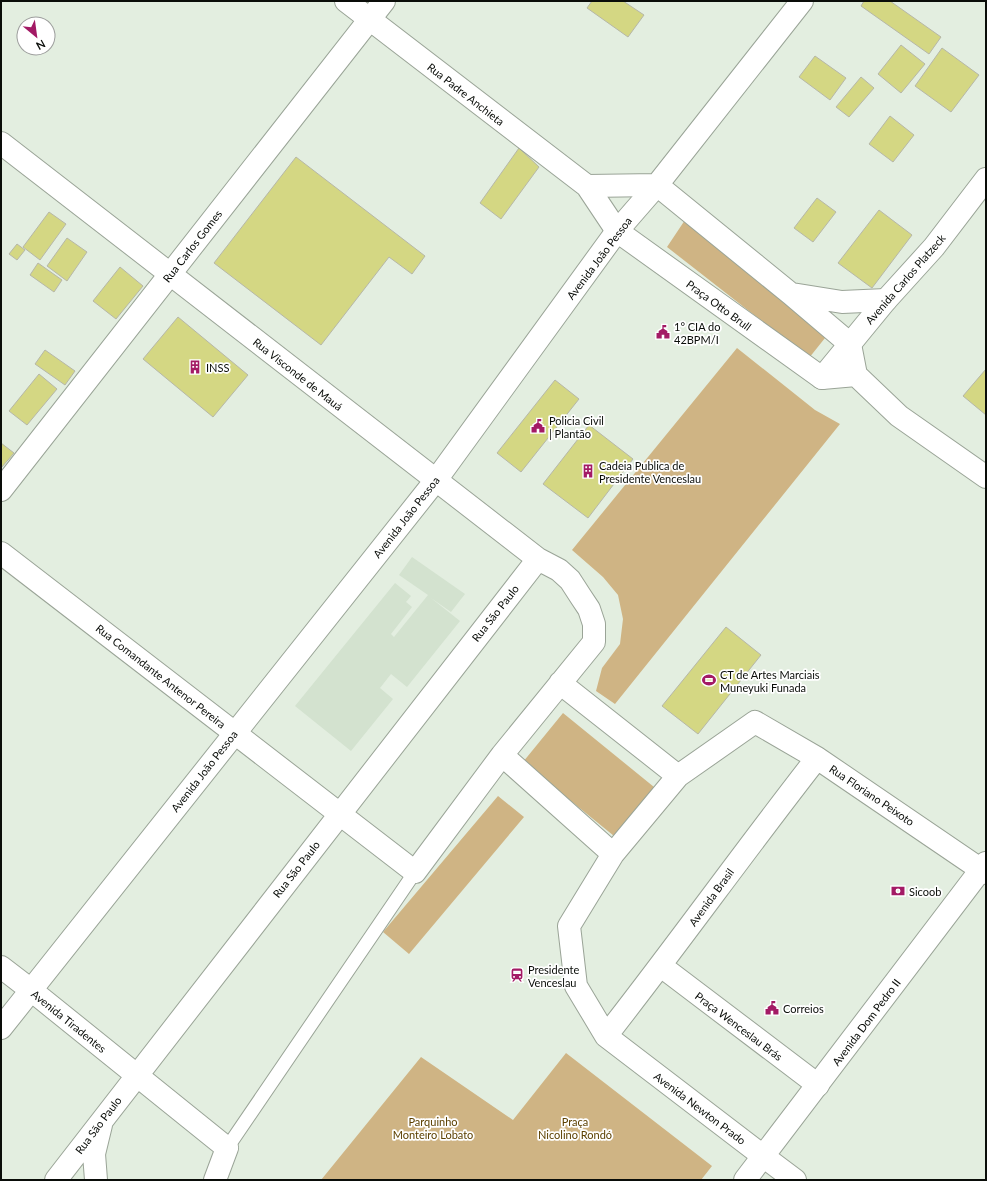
<svg xmlns="http://www.w3.org/2000/svg" width="987" height="1181" viewBox="0 0 987 1181" font-family="Lato,sans-serif">
	<rect width="100%" height="100%" fill="#e3eee0"/>
	<path fill="#d3e2cf" d="M412,557L465,594L451,612L431,598L460,621L407,687L391,674L380,688L393,699L351,751L295,706L395,583L411,596L406,602L412,607L391,634L394,637L428,595L399,575Z"/>
	<path fill="#cfb484" d="M685,220L829,333L809,358L667,247Z
		M737,348L815,410L840,424L615,704L596,691L602,668L620,644L623,619L618,595L603,577L572,550Z
		M563,713L654,787L614,836L523,762Z
		M498,796L524,817L409,954L383,932Z
		M566,1053L712,1166L701,1180H321L421,1057L513,1120Z"/>
	<path fill="#d4d783" stroke="#b6b7a8" d="M592,1H623L644,15L628,37L587,8Z
		M864,1H890L941,37L929,54L861,6Z
		M901,45L925,64L901,93L878,74Z
		M942,48L979,75L951,112L915,86Z
		M815,56L846,78L830,100L799,77Z
		M861,77L874,88L849,117L836,107Z
		M890,116L914,135L893,162L869,144Z
		M519,148L539,167L501,219L480,203Z
		M296,157L425,256L412,274L389,257L321,345L214,263Z
		M817,198L836,212L813,242L794,228Z
		M879,210L912,235L872,288L838,263Z
		M49,212L66,224L40,260L23,247Z
		M67,238L87,252L67,281L47,266Z
		M17,244L25,250L17,260L9,254Z
		M38,263L62,280L54,292L30,275Z
		M120,267L143,286L116,319L93,301Z
		M178,317L248,375L213,417L143,359Z
		M45,350L75,371L65,385L35,364Z
		M986,369V415L963,396Z
		M39,374L57,389L27,425L9,411Z
		M555,380L579,399L521,472L497,453Z
		M589,425L633,459L588,518L543,484Z
		M1,443L14,453L1,468Z
		M726,627L761,655L698,734L662,706Z"/>
	<g fill="none" stroke-linecap="round" stroke-linejoin="round">
		<g stroke="#9aa497" stroke-width="15">
			<path id="service" d="M227,1148L415,872"/>
		</g>
		<g stroke="#9aa497" stroke-width="24">
			<path id="minor" d="M346,1L587,186L617,231
				M1,143L538,559L559,570L570,580L581,597L589,609L594,624V642L502,755L415,872L1,553
				M587,186L657,185L802,1
				M1,490L384,1
				M560,683L678,776
				M502,755L613,854
				M661,966L818,1085
				M31,990L227,1148L215,1180
				M606,1036C678,944 745,850 817,758
				M763,1156L606,1036L576,986L569,926L613,854L678,776L755,722L817,758L986,873
				M56,1180L538,559
				M96,1180L94,1154L101,1125"/>
		</g>
		<g stroke="#9aa497" stroke-width="24">
			<path id="tertiary" d="M822,378L886,300L934,247L986,179"/>
		</g>
		<g stroke="#9aa497" stroke-width="24">
			<path id="secondary" d="M617,231L822,378L856,375
				M792,294L842,302L886,300
				M1,967L31,990
				M1,1028L436,480L617,231L657,185L791,294L850,344L856,375L899,416L986,477
				M763,1156L795,1180
				M745,1180L986,863"/>
		</g>
		<use href="#service" stroke="#fff" stroke-width="13"/>
		<use href="#minor" stroke="#fff" stroke-width="22"/>
		<use href="#tertiary" stroke="#fff" stroke-width="22"/>
		<use href="#secondary" stroke="#fff" stroke-width="22"/>
	</g>
	<defs>
		<g id="civic-bare" transform="scale(1.08)"><path d="M-.6-6.5H3V-4.5H.6V-3L4-1V1h2V6H-6V1h2V-1L-.6-3ZM-1.2 2.5V6h2.4V2.5Z" fill="#a31a65" stroke="#fff" stroke-width="2.5" paint-order="stroke"/></g>
		<g id="building-bare" transform="scale(1.08)"><path d="M-4-6H4V6H1V3H-1V6H-4ZM-2.5-4.3h1.7v1.8h-1.7ZM.8-4.3h1.7v1.8H.8ZM-2.5-1h1.7V.8h-1.7ZM.8-1h1.7V.8H.8Z" fill="#a31a65" stroke="#fff" stroke-width="2.5" paint-order="stroke"/></g>
		<g id="stadium-bare" transform="scale(1.08)"><path d="M0-5a6.5 5 0 1 0 0 10a6.5 5 0 1 0 0-10ZM-3.5-1.8h7v3.6h-7Z" fill="#a31a65" stroke="#fff" stroke-width="2.5" paint-order="stroke"/></g>
		<g id="bank-bare" transform="scale(1.08)"><path d="M-6-4H6V4H-6ZM0-2.3a2.3 2.3 0 1 0 0 4.6a2.3 2.3 0 1 0 0-4.6Z" fill="#a31a65" stroke="#fff" stroke-width="2.5" paint-order="stroke"/></g>
		<g id="station-bare" transform="scale(1.08)"><path d="M-3-6H3Q5-6 5-4V2Q5 4 3 4L4.5 6H3L1.5 4h-3L-3 6H-4.5L-3 4Q-5 4-5 2V-4Q-5-6-3-6ZM-3.5-4v3h7v-3ZM-3.5 1v1.5H-2V1ZM2 1v1.5H3.5V1Z" fill="#a31a65" stroke="#fff" stroke-width="2.5" paint-order="stroke"/></g>
	</defs>
	<g fill-rule="evenodd">
		<use href="#civic-bare" x="663" y="332"/>
		<use href="#building-bare" x="195" y="367"/>
		<use href="#civic-bare" x="538" y="426"/>
		<use href="#building-bare" x="588" y="471"/>
		<use href="#stadium-bare" x="709" y="680"/>
		<use href="#bank-bare" x="898" y="891"/>
		<use href="#station-bare" x="517" y="975"/>
		<use href="#civic-bare" x="772" y="1008"/>
	</g>
	<g text-anchor="middle" dominant-baseline="central" stroke-width="3.5" stroke-linejoin="round" paint-order="stroke">
		<g font-size="11" fill="#0a0d09" stroke="#fff">
			<text transform="translate(466 94) rotate(38)">Rua Padre Anchieta</text>
			<text transform="translate(192 246) rotate(-52)">Rua Carlos Gomes</text>
			<text transform="translate(599 258) rotate(-53)">Avenida João Pessoa</text>
			<text transform="translate(905 279) rotate(-49)">Avenida Carlos Platzeck</text>
			<text transform="translate(719 305) rotate(36)">Praça Otto Brull</text>
			<text transform="translate(298 374) rotate(38)">Rua Visconde de Mauá</text>
			<text transform="translate(406 517) rotate(-52)">Avenida João Pessoa</text>
			<text transform="translate(495 613) rotate(-52)">Rua São Paulo</text>
			<text transform="translate(161 676) rotate(38)">Rua Comandante Antenor Pereira</text>
			<text transform="translate(204 771) rotate(-52)">Avenida João Pessoa</text>
			<text transform="translate(872 795) rotate(34)">Rua Floriano Peixoto</text>
			<text transform="translate(296 869) rotate(-52)">Rua São Paulo</text>
			<text transform="translate(711 897) rotate(-54)">Avenida Brasil</text>
			<text transform="translate(69 1021) rotate(39)">Avenida Tiradentes</text>
			<text transform="translate(866 1022) rotate(-53)">Avenida Dom Pedro II</text>
			<text transform="translate(739 1026) rotate(37)">Praça Wenceslau Brás</text>
			<text transform="translate(700 1108) rotate(37)">Avenida Newton Prado</text>
			<text transform="translate(98 1125) rotate(-53)">Rua São Paulo</text>
		</g>
		<g font-size="11" fill="#0a0d09" stroke="#fff" text-anchor="start">
			<text x="674" y="326">1° CIA do<tspan x="674" dy="13">42BPM/I</tspan></text>
			<text x="206" y="367">INSS</text>
			<text x="549" y="420">Policia Civil<tspan x="549" dy="13">| Plantão</tspan></text>
			<text x="599" y="465">Cadeia Publica de<tspan x="599" dy="13">Presidente Venceslau</tspan></text>
			<text x="720" y="674">CT de Artes Marciais<tspan x="720" dy="13">Muneyuki Funada</tspan></text>
			<text x="909" y="891">Sicoob</text>
			<text x="528" y="969">Presidente<tspan x="528" dy="13">Venceslau</tspan></text>
			<text x="783" y="1008">Correios</text>
		</g>
		<g font-size="11" fill="#5c4000" stroke="#fff">
			<text x="433" y="1121">Parquinho<tspan x="433" dy="13">Monteiro Lobato</tspan></text>
			<text x="575" y="1121">Praça<tspan x="575" dy="13">Nicolino Rondó</tspan></text>
		</g>
	</g>
	<rect width="987" height="1181" fill="none" stroke="#0a0d09" stroke-width="4"/>
	<g transform="translate(36 36) rotate(151)"><circle r="19" fill="#ffffff" stroke="#9d9e9d"/>
	<path d="M0-3L7 15L0 10L-7 15Z" fill="#a31a65"/>
	<text y="-6" font-size="11" font-weight="bold" text-anchor="middle" fill="#0a0d09">N</text>
	</g>
</svg>
